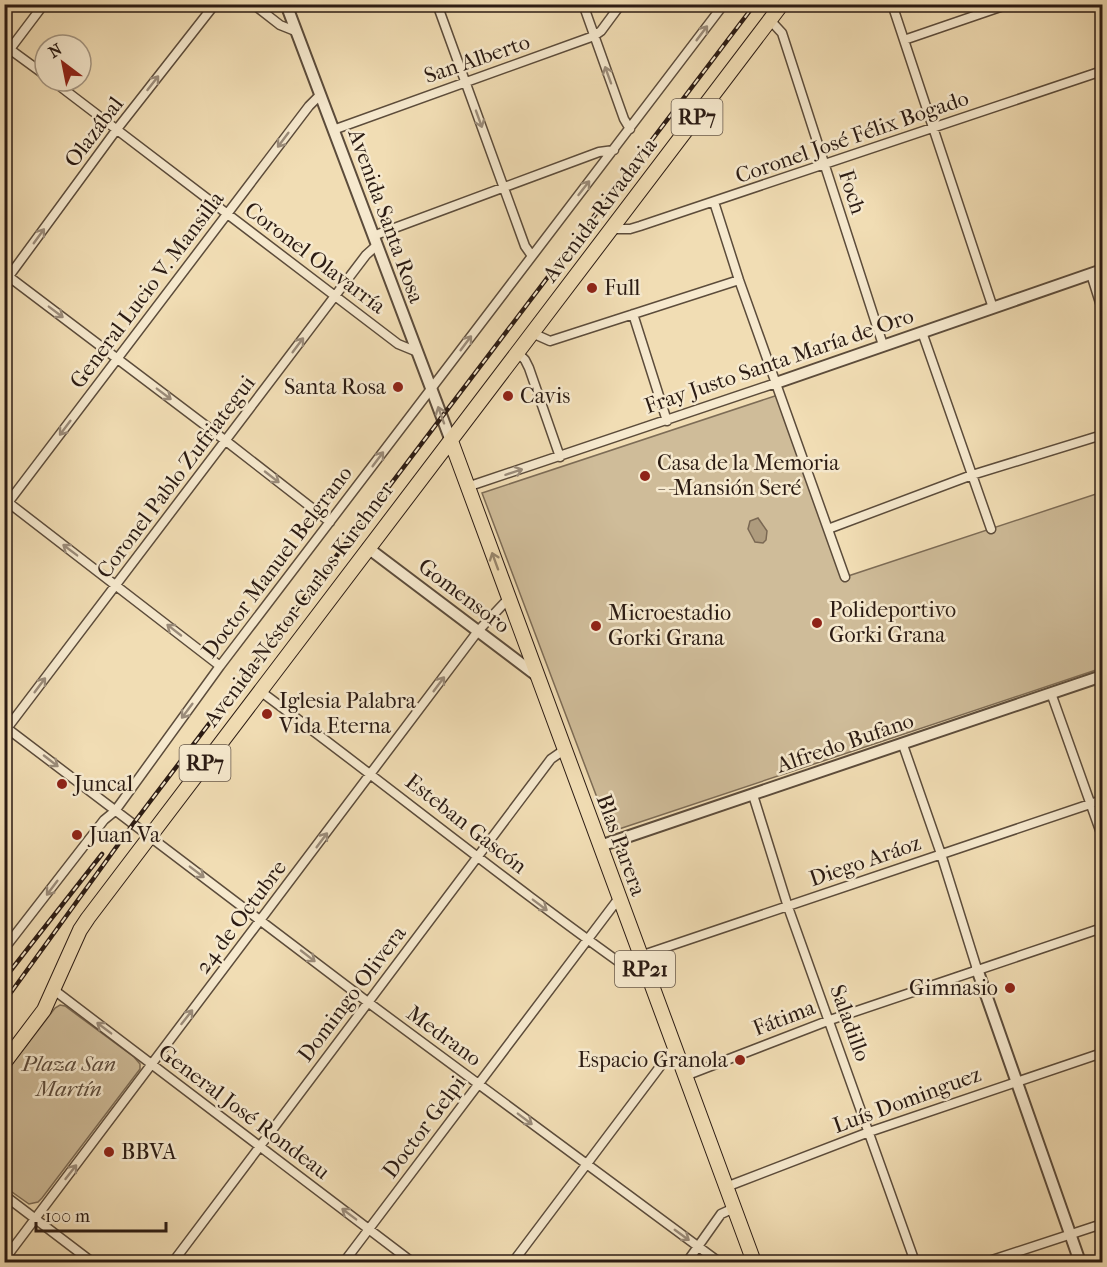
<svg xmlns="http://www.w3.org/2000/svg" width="1107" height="1267" viewBox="0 0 1107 1267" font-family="'IM FELL French Canon',serif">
	<rect width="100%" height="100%" fill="#f1ddb4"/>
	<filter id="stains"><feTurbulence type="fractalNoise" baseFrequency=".00333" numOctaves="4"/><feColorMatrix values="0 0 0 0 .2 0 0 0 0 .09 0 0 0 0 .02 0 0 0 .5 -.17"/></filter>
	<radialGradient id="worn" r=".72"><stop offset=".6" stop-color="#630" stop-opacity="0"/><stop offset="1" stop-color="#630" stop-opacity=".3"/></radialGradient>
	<path fill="#cfbc99" stroke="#7d6c56" stroke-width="1.5" d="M778,395L845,577L1102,492V668L610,832L482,493Z
		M60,1005L65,1006L134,1057L140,1064V1069L42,1198L38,1202L29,1204L5,1187L4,1075L55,1008Z"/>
	<path fill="#ae9b7d" stroke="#7a6853" stroke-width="1.5" d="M758,518L767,531L766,540L763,543L755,542L748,529L750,521Z"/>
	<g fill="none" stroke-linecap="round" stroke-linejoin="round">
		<g stroke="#5c4c3b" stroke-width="11">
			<path id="minor" d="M253,4L280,25L295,31
				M437,4L525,246L532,256
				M583,4L624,119L630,129
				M892,4L993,308
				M770,20L782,33L883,345
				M904,40L1009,4
				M4,45L45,75
				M4,57L44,4
				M53,81L398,344L415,351
				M333,130L594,36L601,31L621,4
				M714,202L739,280L845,577
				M612,229H630L640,226L1102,71
				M373,236L599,152L614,150
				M4,273L226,441L330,522
				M1091,274L1102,309
				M4,283L117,129L215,4
				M633,314L667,421
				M922,332L991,529
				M532,333L550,341L739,280
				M517,352L525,360L529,368L560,457
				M467,487L776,383
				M5,500L220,666
				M4,508L309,106L320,95
				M828,529L972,475L1102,435
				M260,691C391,788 517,891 650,984
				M1051,693L1102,836
				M4,726L369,1003L719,1262
				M5,731L366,255L376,246
				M903,745L941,854L977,969
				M753,795L788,907L915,1262
				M4,949L104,820L115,811L220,666L724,4
				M640,956L1102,800
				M54,990L412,1262
				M685,1076L830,1020L1102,928
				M726,1187L869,1132L1102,1053
				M4,1195L92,1262
				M4,1260L478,631L509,598
				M173,1262L551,759L564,750
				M344,1262L619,898
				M513,1262L665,1060L675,1050
				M687,1262L721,1214L734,1208
				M986,1262L1102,1224"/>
		</g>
		<g stroke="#5c4c3b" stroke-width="14">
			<path id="tertiary" d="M286,4L451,441
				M776,383L1102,270
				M368,548L536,675
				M600,846L1102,676
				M977,969L1080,1262"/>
		</g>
		<g stroke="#2b1b13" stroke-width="16">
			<path id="primary" d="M451,441L754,1262
				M4,1063L44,1010L80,930L88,918L782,4"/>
		</g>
		<use href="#minor" stroke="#f6e9ce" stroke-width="8"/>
		<use href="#tertiary" stroke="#f6e9ce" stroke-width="10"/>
		<use href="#primary" stroke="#f1ddb4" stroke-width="14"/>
		<g stroke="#2b1b13" stroke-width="4.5">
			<path id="rail" d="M4,979L102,854
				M4,1002L133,824L755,4"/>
		</g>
		<use href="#rail" stroke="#f6e9ce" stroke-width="2" stroke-dasharray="7" stroke-linecap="butt"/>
	</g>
	<defs><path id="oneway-shaft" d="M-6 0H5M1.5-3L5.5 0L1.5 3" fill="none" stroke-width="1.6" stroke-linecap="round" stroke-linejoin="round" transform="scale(1.5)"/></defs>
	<g stroke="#9b8c7a">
		<use href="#oneway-shaft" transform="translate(702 33) rotate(-53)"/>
		<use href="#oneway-shaft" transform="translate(608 75) rotate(-110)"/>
		<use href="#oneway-shaft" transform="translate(153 83) rotate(-52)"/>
		<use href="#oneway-shaft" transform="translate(479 119) rotate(70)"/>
		<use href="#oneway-shaft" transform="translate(283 140) rotate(127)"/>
		<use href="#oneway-shaft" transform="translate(584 188) rotate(-52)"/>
		<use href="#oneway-shaft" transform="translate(39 236) rotate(-54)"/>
		<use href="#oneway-shaft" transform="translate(56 312) rotate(37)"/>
		<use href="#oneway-shaft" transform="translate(466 343) rotate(-53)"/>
		<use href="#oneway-shaft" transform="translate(298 345) rotate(-53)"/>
		<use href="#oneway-shaft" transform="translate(164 394) rotate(37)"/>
		<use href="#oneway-shaft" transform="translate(441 415) rotate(-110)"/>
		<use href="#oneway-shaft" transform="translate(65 428) rotate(127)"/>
		<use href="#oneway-shaft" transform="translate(378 459) rotate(-53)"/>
		<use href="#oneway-shaft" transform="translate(514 472) rotate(-18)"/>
		<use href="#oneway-shaft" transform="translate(272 477) rotate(38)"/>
		<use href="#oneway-shaft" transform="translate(70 550) rotate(-143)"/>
		<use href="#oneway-shaft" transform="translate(174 630) rotate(-142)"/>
		<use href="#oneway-shaft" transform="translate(439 684) rotate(-53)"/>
		<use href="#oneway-shaft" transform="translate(40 685) rotate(-53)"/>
		<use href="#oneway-shaft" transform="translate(187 711) rotate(127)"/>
		<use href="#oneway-shaft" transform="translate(51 761) rotate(38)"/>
		<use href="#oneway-shaft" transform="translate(322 840) rotate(-53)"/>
		<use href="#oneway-shaft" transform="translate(197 872) rotate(37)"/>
		<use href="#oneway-shaft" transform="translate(52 888) rotate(127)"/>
		<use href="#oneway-shaft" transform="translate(540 905) rotate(37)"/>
		<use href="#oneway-shaft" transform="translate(308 956) rotate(38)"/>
		<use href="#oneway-shaft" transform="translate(187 1017) rotate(-52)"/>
		<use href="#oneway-shaft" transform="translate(104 1028) rotate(-143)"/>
		<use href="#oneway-shaft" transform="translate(525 1119) rotate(37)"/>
		<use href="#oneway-shaft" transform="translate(71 1172) rotate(-52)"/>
		<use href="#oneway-shaft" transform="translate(349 1214) rotate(-143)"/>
		<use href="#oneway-shaft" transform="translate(682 1235) rotate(36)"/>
	</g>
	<use stroke="#98866c" href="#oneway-shaft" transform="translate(495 561) rotate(-110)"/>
	<g fill="#8f2418" stroke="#f6e9ce" stroke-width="2">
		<circle cx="592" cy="288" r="6"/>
		<circle cx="398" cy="387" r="6"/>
		<circle cx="508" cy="396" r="6"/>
		<circle cx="645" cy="476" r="6"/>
		<circle cx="817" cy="623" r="6"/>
		<circle cx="596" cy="626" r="6"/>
		<circle cx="267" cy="714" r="6"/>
		<circle cx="62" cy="784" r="6"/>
		<circle cx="77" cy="835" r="6"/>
		<circle cx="1010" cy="988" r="6"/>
		<circle cx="740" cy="1060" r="6"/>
		<circle cx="109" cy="1152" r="6"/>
	</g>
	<g text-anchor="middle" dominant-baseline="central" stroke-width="5" stroke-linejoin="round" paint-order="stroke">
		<g fill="#f6e9ce" stroke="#68594b" stroke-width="1.5">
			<rect x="671.5" y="99" width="51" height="36" rx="4.5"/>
			<rect x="179.5" y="745" width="51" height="36" rx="4.5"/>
			<rect x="615" y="951" width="60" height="36" rx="4.5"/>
		</g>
		<g font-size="21" font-weight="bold" fill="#2b1b13">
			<text x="697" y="117">RP7</text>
			<text x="205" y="763">RP7</text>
			<text x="645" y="969">RP21</text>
		</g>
		<g font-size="22" fill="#2b1b13" stroke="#f6e9ce">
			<text transform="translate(477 59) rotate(-19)">San Alberto</text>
			<text transform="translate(94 132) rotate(-53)">Olazábal</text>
			<text transform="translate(852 137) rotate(-19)">Coronel José Félix Bogado</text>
			<text transform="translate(852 192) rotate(72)">Foch</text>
			<text transform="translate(600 210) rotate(-53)">Avenida Rivadavia</text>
			<text transform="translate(386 216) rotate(70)">Avenida Santa Rosa</text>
			<text transform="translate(315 258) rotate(37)">Coronel Olavarría</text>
			<text transform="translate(147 290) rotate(-53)">General Lucio V. Mansilla</text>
			<text transform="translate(779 361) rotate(-19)">Fray Justo Santa María de Oro</text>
			<text transform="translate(176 477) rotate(-53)">Coronel Pablo Zufriategui</text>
			<text transform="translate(277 562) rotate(-53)">Doctor Manuel Belgrano</text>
			<text transform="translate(464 596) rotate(37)">Gomensoro</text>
			<text transform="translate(299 604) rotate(-53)">Avenida Néstor Carlos Kirchner</text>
			<text transform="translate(845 743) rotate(-19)">Alfredo Bufano</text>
			<text transform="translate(466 824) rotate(38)">Esteban Gascón</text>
			<text transform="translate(621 845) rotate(70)">Blas Parera</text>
			<text transform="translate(865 861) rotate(-19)">Diego Aráoz</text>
			<text transform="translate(241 917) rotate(-53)">24 de Octubre</text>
			<text transform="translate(352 994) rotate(-53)">Domingo Olivera</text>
			<text transform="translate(784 1018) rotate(-21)">Fátima</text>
			<text transform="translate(850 1023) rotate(70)">Saladillo</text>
			<text transform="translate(444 1036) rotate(36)">Medrano</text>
			<text transform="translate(907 1100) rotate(-20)">Luís Dominguez</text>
			<text transform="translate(244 1112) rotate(37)">General José Rondeau</text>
			<text transform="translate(424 1127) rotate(-53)">Doctor Gelpi</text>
		</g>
		<g font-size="22" fill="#2b1b13" stroke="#f6e9ce" text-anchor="start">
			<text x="604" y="288">Full</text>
			<text x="386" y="387" text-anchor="end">Santa Rosa</text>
			<text x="520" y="396">Cavis</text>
			<text x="657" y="463">Casa de la Memoria<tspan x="657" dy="25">- -Mansión Seré</tspan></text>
			<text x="829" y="610">Polideportivo<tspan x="829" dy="25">Gorki Grana</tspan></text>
			<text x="608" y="613">Microestadio<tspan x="608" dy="25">Gorki Grana</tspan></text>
			<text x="279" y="701">Iglesia Palabra<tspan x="279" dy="25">Vida Eterna</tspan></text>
			<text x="74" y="784">Juncal</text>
			<text x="89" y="835">Juan Va</text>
			<text x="998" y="988" text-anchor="end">Gimnasio</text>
			<text x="728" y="1060" text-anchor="end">Espacio Granola</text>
			<text x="121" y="1152">BBVA</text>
		</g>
		<g font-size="22" font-style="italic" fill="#5c4b3b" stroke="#f6e9ce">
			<text x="69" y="1064">Plaza San<tspan x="69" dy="25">Martín</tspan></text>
		</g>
	</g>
	<rect width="1107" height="1267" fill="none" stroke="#f1ddb4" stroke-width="24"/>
	<rect x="6" y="6" width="1095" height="1255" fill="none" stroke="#2b1b13" stroke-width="3"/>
	<rect x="12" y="12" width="1083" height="1243" fill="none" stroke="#2b1b13" stroke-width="1.5"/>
	<g transform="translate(63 63) rotate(328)"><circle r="28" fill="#f6e9ce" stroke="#a59783" stroke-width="1.5"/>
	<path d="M0-4.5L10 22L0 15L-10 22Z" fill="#8f2418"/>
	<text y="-9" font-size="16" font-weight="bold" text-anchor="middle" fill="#2b1b13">N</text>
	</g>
	<path d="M36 1222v9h130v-9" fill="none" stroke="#2b1b13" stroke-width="3"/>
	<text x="45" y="1222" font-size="18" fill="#2b1b13" stroke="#f6e9ce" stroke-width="4.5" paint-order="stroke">100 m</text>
	<rect width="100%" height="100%" filter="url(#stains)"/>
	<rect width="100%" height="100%" fill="url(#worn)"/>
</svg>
